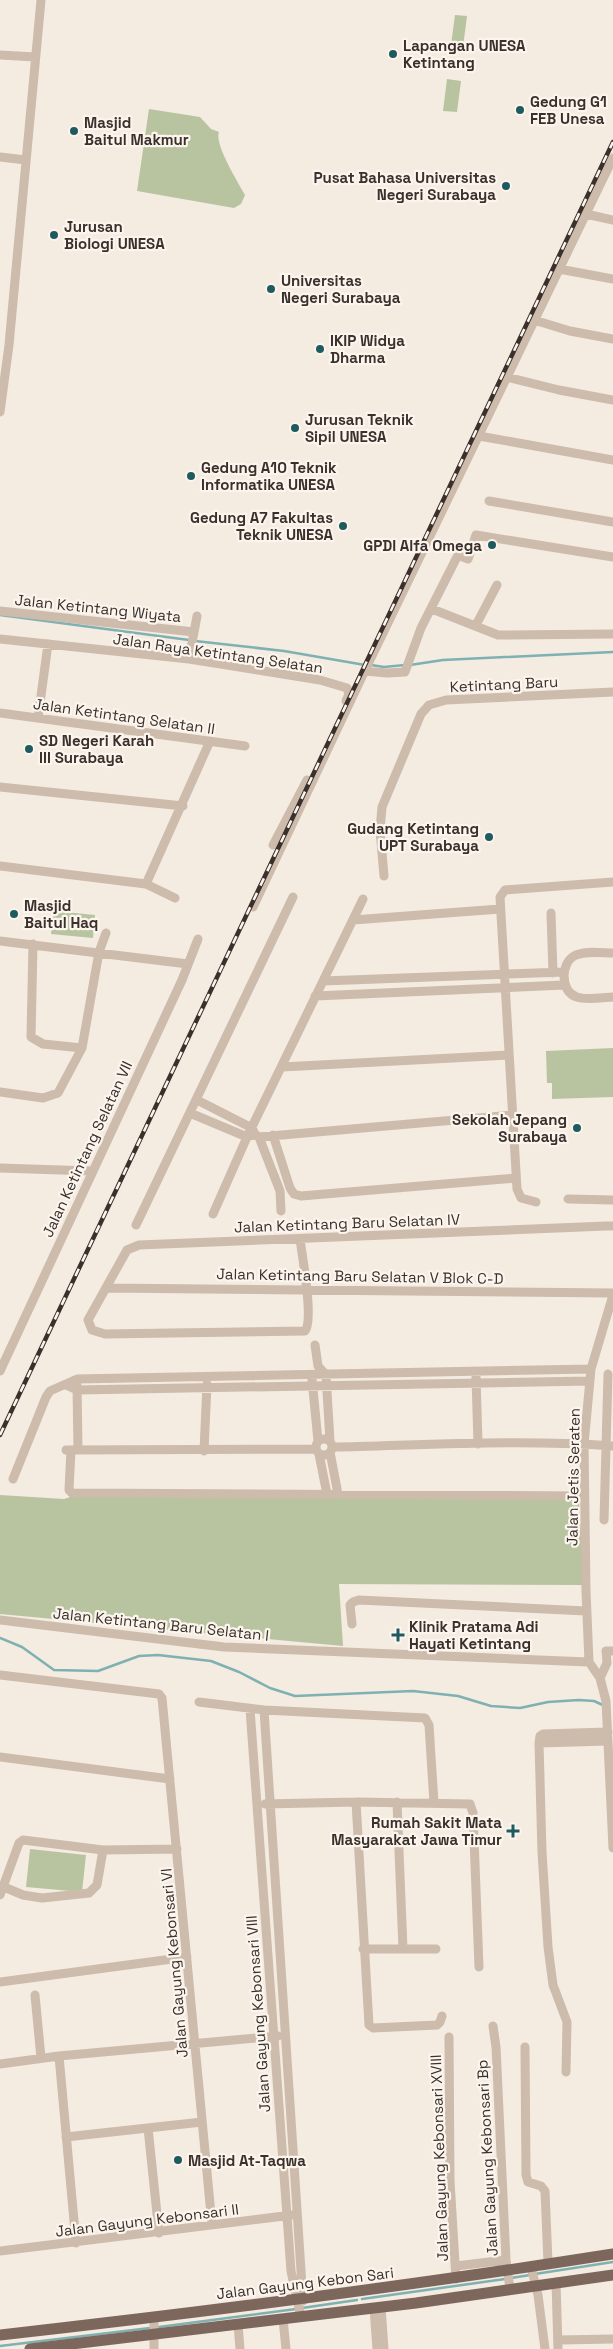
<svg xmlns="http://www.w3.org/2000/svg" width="613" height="2349" viewBox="0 0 613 2349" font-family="'Space Grotesk',sans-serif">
	<rect width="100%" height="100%" fill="#f4ebe1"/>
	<path fill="#b8c4a0" d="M455,15L467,16L463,47L451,45Z
		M447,79L461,81L457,112L443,111Z
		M149,109L200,117L211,129L219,132C214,144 238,182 245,195L241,204L234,208L137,191Z
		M54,911L95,915L93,938L51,934Z
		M613,1048V1097L552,1099V1083H547L546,1051Z
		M0,1495L64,1499L73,1496L579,1500L584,1585L339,1584L343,1646L0,1614Z
		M30,1849L86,1855L82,1892L26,1887Z"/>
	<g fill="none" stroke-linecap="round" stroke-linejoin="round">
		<path stroke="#7fb0b2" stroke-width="2.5" d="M0,615L189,640
			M195,641L284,651L365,665
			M371,665L384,667L405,665
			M410,665L443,660L613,652
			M0,1638L22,1647L54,1670L98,1671L139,1656L158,1655L211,1661L239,1672L270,1688L295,1696L413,1691L458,1696L491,1706L520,1708L548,1702L579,1700L594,1701L605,1706
			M535,2274L613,2262
			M511,2278L530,2275
			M362,2299L505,2279
			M302,2308L357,2300
			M159,2327L296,2309
			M0,2346L150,2328"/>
		<path stroke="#cdbbac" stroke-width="9" d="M0,55L35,57
			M0,157L26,160
			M586,214L613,220
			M559,269L613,279
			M534,320L570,331L613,339
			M507,377L559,390L613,400
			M0,412L9,345L41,0
			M479,436L613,460
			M489,501L613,522
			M432,609L498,635L613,634
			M0,611L194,632
			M476,625L497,585
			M0,639L189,659L320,680L347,688L349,694L346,701
			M189,659L197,616
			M365,671L387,673L405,672L421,628L458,555L468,559L476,535L613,557
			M0,713L245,746
			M38,718L48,644
			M0,787L183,806
			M273,845L307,780
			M0,866L146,884L175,898
			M384,876L380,830L382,807L421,714L429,705L446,700L613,692
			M146,884L210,741
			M253,907L368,664L613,158
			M551,913L553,973
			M353,920L500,909
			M0,941L188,964
			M33,944L31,1037L43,1044L82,1048
			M613,953C602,953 584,950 574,956C567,960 564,969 564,976C565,1006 592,998 613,997
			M323,981L564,972
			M315,996L564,985
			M282,1067L509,1055
			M0,1092L43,1098L58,1093L82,1048L99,952L106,933
			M197,1100L252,1128L254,1132
			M190,1113L247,1137L255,1134L259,1137L512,1115
			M273,1135L290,1188L294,1194L301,1196L516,1178
			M259,1137L280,1191L281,1211
			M0,1168L91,1171
			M568,1199L613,1200
			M536,1202L521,1198L517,1189L500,897L505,890L613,882
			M213,1214L247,1137L363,899
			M136,1225L293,897
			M300,1239C302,1255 314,1320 305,1331L105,1334L92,1330L88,1320L127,1250L139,1245L606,1226H613
			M106,1288L613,1293
			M315,1345L318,1366L326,1375L330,1441
			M0,1371L182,980L198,939
			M476,1377L478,1444
			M312,1379L318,1441
			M66,1385L77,1390L589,1381
			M77,1385L78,1450
			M316 1447a8 8 0 1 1 16 0a8 8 0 1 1-16 0Z
			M332,1447C426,1445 520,1439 613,1446
			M66,1450L316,1449
			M71,1450L69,1490L72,1493L584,1496
			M204,1451L207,1384
			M330,1452L338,1494
			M319,1454L327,1494
			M13,1479L46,1397L50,1391L77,1379L591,1369
			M604,1520L608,1374
			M0,1620L224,1647L589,1662
			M352,1624L350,1605L353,1602L359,1600L586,1611
			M589,1662L586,1591L584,1444L591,1369L613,1295
			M589,1662L600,1678L606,1701L613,1848
			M0,1675L159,1694L162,1698L212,2225
			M600,1678L607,1663L606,1651H613
			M199,1702L264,1710L425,1718L429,1725L434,1803
			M250,1709L291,2271L301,2317
			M264,1710L303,2301
			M539,1743L608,1741
			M0,1757L170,1779
			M356,1802L369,2025L373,2028L437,2025L440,2022L442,2016
			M397,1802L403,1949
			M265,1804L356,1802L470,1804L473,1813L479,1967
			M4,1887L23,1895L42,1898L89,1893L97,1885L103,1850
			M0,1895L19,1843L23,1840L103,1850L177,1849
			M363,1949H436
			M0,1982L187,1957
			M35,1995L41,2058
			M493,2026L496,2047L506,2260L510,2289
			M449,2037L450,2181L456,2279
			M525,2047L526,2175L528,2182L541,2186L545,2191L548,2263
			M59,2056L76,2243
			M0,2064L59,2056L278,2036
			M566,2072L567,2022L553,1985L548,1947L542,1852L539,1743L540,1736L543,1734L608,1732
			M148,2128L159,2233
			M66,2137L202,2122
			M0,2251L292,2215
			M456,2266L506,2260
			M531,2267L538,2295L545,2349
			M556,2282L558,2349
			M381,2307L384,2349
			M374,2308L377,2349
			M154,2318V2349
			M283,2319L286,2349
			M238,2324L240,2349
			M558,2340L613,2339"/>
		<path stroke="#7d675c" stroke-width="11" d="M0,2335C205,2312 409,2286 613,2254
			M30,2349L416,2303L613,2275"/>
		<g stroke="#3b302b" stroke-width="4.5">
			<path id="rail" d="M0,1435L613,142"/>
		</g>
		<use href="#rail" stroke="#fbf5ee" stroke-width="2.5" stroke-dasharray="8" stroke-linecap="butt"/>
	</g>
	<g fill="#1f5a5e" stroke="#fbf5ee" stroke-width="2">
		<circle cx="393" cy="54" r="5"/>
		<circle cx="520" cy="110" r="5"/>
		<circle cx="74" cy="131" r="5"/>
		<circle cx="506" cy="186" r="5"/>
		<circle cx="54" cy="235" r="5"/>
		<circle cx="271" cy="289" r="5"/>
		<circle cx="320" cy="349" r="5"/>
		<circle cx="295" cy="428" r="5"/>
		<circle cx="191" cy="476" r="5"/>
		<circle cx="343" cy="526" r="5"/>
		<circle cx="492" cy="545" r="5"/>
		<circle cx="29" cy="749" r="5"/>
		<circle cx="489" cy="837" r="5"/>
		<circle cx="14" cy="914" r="5"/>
		<circle cx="577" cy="1128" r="5"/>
		<path d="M395.5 1627.5h5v5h5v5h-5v5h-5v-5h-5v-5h5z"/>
		<path d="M510.5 1823.5h5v5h5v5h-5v5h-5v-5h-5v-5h5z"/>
		<circle cx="178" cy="2160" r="5"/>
	</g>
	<g text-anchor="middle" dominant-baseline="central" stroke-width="4.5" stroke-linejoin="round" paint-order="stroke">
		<g font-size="15" font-weight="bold" fill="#3b302b" stroke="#fbf5ee" text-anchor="start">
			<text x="403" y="45">Lapangan UNESA<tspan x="403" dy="17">Ketintang</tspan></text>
			<text x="530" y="101">Gedung G1<tspan x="530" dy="17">FEB Unesa</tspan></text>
			<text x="84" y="122">Masjid<tspan x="84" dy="17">Baitul Makmur</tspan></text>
			<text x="496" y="177" text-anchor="end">Pusat Bahasa Universitas<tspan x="496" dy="17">Negeri Surabaya</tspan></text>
			<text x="64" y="226">Jurusan<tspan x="64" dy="17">Biologi UNESA</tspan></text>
			<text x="281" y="280">Universitas<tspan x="281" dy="17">Negeri Surabaya</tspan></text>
			<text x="330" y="340">IKIP Widya<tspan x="330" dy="17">Dharma</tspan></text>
			<text x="305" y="419">Jurusan Teknik<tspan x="305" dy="17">Sipil UNESA</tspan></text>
			<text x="201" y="467">Gedung A10 Teknik<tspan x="201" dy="17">Informatika UNESA</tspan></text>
			<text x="333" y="517" text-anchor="end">Gedung A7 Fakultas<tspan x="333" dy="17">Teknik UNESA</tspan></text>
			<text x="482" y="545" text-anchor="end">GPDI Alfa Omega</text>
			<text x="39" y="740">SD Negeri Karah<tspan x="39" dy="17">III Surabaya</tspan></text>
			<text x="479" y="828" text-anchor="end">Gudang Ketintang<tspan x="479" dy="17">UPT Surabaya</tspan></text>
			<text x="24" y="905">Masjid<tspan x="24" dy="17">Baitul Haq</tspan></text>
			<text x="567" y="1119" text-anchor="end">Sekolah Jepang<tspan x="567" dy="17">Surabaya</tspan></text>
			<text x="409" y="1626">Klinik Pratama Adi<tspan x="409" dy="17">Hayati Ketintang</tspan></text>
			<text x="502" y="1822" text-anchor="end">Rumah Sakit Mata<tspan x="502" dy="17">Masyarakat Jawa Timur</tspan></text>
			<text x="188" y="2160">Masjid At-Taqwa</text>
		</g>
		<g font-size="15" fill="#3b302b" stroke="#fbf5ee">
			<text transform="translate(98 608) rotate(6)">Jalan Ketintang Wiyata</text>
			<text transform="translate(218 653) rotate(8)">Jalan Raya Ketintang Selatan</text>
			<text transform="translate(504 684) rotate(-3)">Ketintang Baru</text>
			<text transform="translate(124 716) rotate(8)">Jalan Ketintang Selatan II</text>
			<text transform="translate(87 1149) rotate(-65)">Jalan Ketintang Selatan VII</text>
			<text transform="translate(347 1223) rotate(-2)">Jalan Ketintang Baru Selatan IV</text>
			<text transform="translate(360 1276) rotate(1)">Jalan Ketintang Baru Selatan V Blok C-D</text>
			<text transform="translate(573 1477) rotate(-89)">Jalan Jetis Seraten</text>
			<text transform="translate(161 1624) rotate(6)">Jalan Ketintang Baru Selatan I</text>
			<text transform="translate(174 1963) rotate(-95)">Jalan Gayung Kebonsari VI</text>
			<text transform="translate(258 2014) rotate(-94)">Jalan Gayung Kebonsari VIII</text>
			<text transform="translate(439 2158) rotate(-92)">Jalan Gayung Kebonsari XVIII</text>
			<text transform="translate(487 2158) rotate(-93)">Jalan Gayung Kebonsari Bp</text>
			<text transform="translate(147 2220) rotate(-7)">Jalan Gayung Kebonsari II</text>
			<text transform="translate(305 2283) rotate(-7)">Jalan Gayung Kebon Sari</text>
		</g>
	</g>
</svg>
